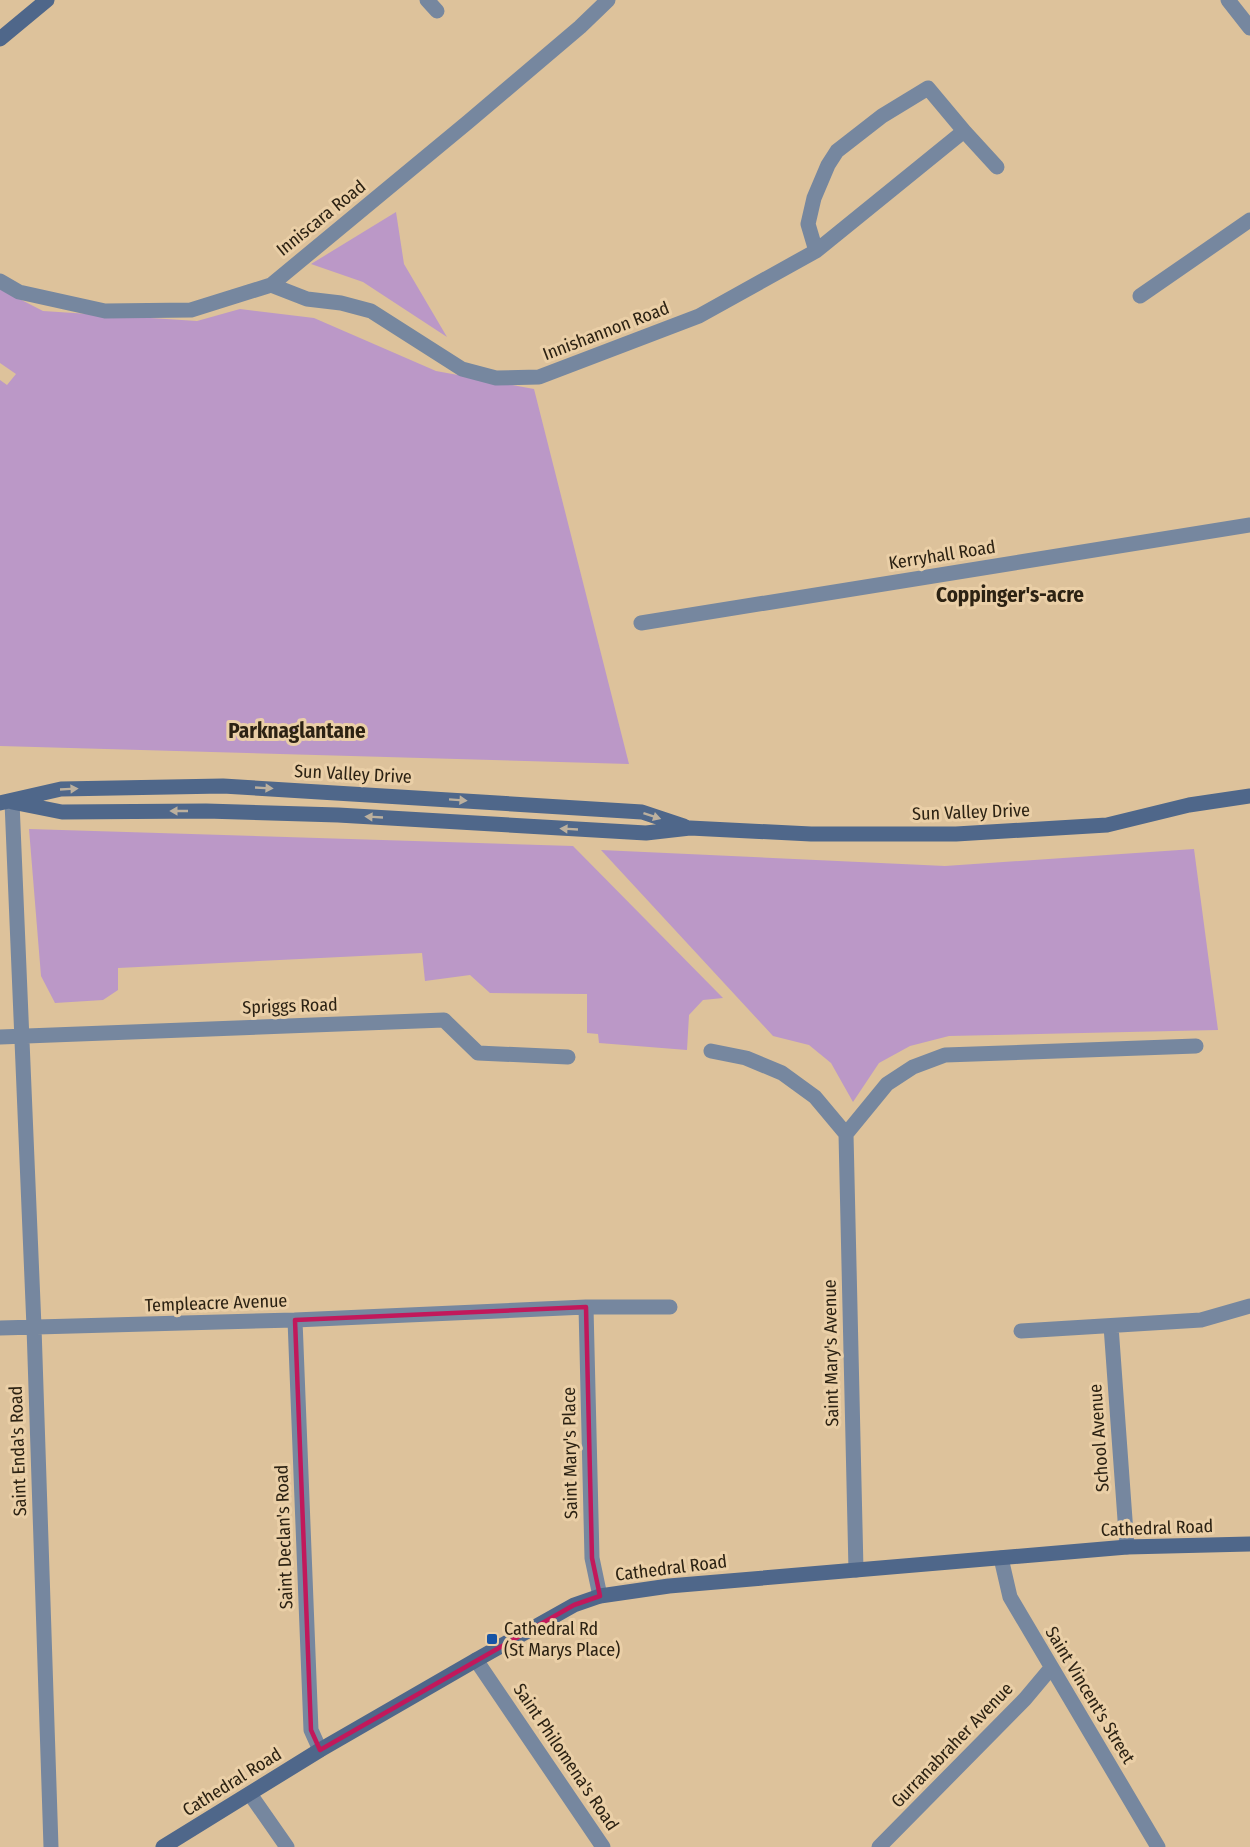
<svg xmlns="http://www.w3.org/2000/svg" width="1250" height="1847" viewBox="0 0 1250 1847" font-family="'Fira Sans Condensed',sans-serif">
	<rect width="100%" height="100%" fill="#ddc29b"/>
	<path fill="#bb98c7" d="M396,212L404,264L447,337L363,282L311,264Z
		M0,289L43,311L197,321L240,309L314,318L436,371L534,389L629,764L0,746V380L7,385L16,374L0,363Z
		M29,829L573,846L723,998L703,1000L689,1015L687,1050L599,1043L598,1034L587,1033V994L490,993L470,975L425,981L422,953L118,968V990L103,1000L55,1003L41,976Z
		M1194,849L1218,1030L949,1036L910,1046L879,1063L853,1102L831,1063L809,1045L773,1036L601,850L945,866Z"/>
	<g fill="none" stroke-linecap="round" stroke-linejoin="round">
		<path stroke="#76879f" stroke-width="15" d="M427,0L437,11
			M1228,0L1250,28
			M816,251L808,224L814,198L828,165L837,151L882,116L928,88L964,131
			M0,281L19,292L105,311L191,310L271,285L468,122L580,27L608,0
			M271,285L307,299L341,303L371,311L462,369L496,378L539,377L699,316L816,251L964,131L997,167
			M1140,296L1250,220
			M641,623L1250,525
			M12,802L34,1327L51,1847
			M0,1037L444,1020L478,1053L568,1057
			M711,1051L746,1058L782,1073L815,1097L846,1134L856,1570
			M846,1134L887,1084L913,1067L945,1055L1196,1046
			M586,1307L592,1558L600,1596
			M295,1320L311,1730L320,1750
			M1111,1326L1127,1547
			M0,1328L295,1320L586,1307H670
			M1021,1331L1201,1320L1250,1306
			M1001,1558L1010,1597L1158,1847
			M476,1660L603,1847
			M250,1794L287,1847
			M879,1847L1025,1699L1051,1668"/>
		<path stroke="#4f678a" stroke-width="15" d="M0,39L47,0
			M12,802L62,812L206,811L338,815L646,833L690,828L811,834H956L1107,825L1189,805L1250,796
			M0,803L61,789L223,786L642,812L684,826
			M163,1847L320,1750L476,1660L574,1605L600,1596L669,1586L1127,1547L1250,1544"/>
	</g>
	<defs><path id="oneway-solid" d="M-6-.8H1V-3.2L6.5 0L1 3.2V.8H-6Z" transform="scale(1.5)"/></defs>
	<g fill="#bcb09e">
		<use href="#oneway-solid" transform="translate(264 788) rotate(3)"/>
		<use href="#oneway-solid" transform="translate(69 789) rotate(-3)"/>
		<use href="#oneway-solid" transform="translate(458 800) rotate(4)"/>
		<use href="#oneway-solid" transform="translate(179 811) rotate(180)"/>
		<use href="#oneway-solid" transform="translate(652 816) rotate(18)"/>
		<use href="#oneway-solid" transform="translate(374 817) rotate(-177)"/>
		<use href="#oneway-solid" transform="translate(569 829) rotate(-177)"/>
	</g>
	<path fill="none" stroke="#c2185b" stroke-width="4.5" stroke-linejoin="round" d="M586,1307L592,1558L600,1596L574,1605L320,1750L311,1730L295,1320Z"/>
	<rect fill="#1754a5" stroke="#eacfa7" stroke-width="2" x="486" y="1633" width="12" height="12" rx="3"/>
	<g text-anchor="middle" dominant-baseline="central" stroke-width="6" stroke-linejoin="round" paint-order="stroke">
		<g font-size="18" fill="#2c2213" stroke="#eacfa7">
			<text transform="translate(321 218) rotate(-39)">Inniscara Road</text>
			<text transform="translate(606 331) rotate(-21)">Innishannon Road</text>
			<text transform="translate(942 555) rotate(-9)">Kerryhall Road</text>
			<text transform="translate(353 774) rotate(3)">Sun Valley Drive</text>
			<text transform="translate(971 812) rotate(-2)">Sun Valley Drive</text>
			<text transform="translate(290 1006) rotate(-2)">Spriggs Road</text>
			<text transform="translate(216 1303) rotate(-2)">Templeacre Avenue</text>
			<text transform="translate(831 1353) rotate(-91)">Saint Mary's Avenue</text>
			<text transform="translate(1099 1438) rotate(-94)">School Avenue</text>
			<text transform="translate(18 1451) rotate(-92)">Saint Enda's Road</text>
			<text transform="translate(570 1453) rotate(-91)">Saint Mary's Place</text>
			<text transform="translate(1157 1528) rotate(-2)">Cathedral Road</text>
			<text transform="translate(284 1537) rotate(-92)">Saint Declan's Road</text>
			<text transform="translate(671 1568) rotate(-7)">Cathedral Road</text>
			<text transform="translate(1090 1695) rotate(59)">Saint Vincent's Street</text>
			<text transform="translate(952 1745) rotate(-46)">Gurranabraher Avenue</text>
			<text transform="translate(566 1757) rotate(56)">Saint Philomena's Road</text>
			<text transform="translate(232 1782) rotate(-32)">Cathedral Road</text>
		</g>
		<g font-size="18" fill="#2c2213" stroke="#eacfa7" text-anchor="start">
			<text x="504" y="1629">Cathedral Rd<tspan x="504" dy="21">(St Marys Place)</tspan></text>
		</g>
		<g font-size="21" font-weight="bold" fill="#2c2213" stroke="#eacfa7">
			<text x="1010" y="595">Coppinger's-acre</text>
			<text x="297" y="731">Parknaglantane</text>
		</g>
	</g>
</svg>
